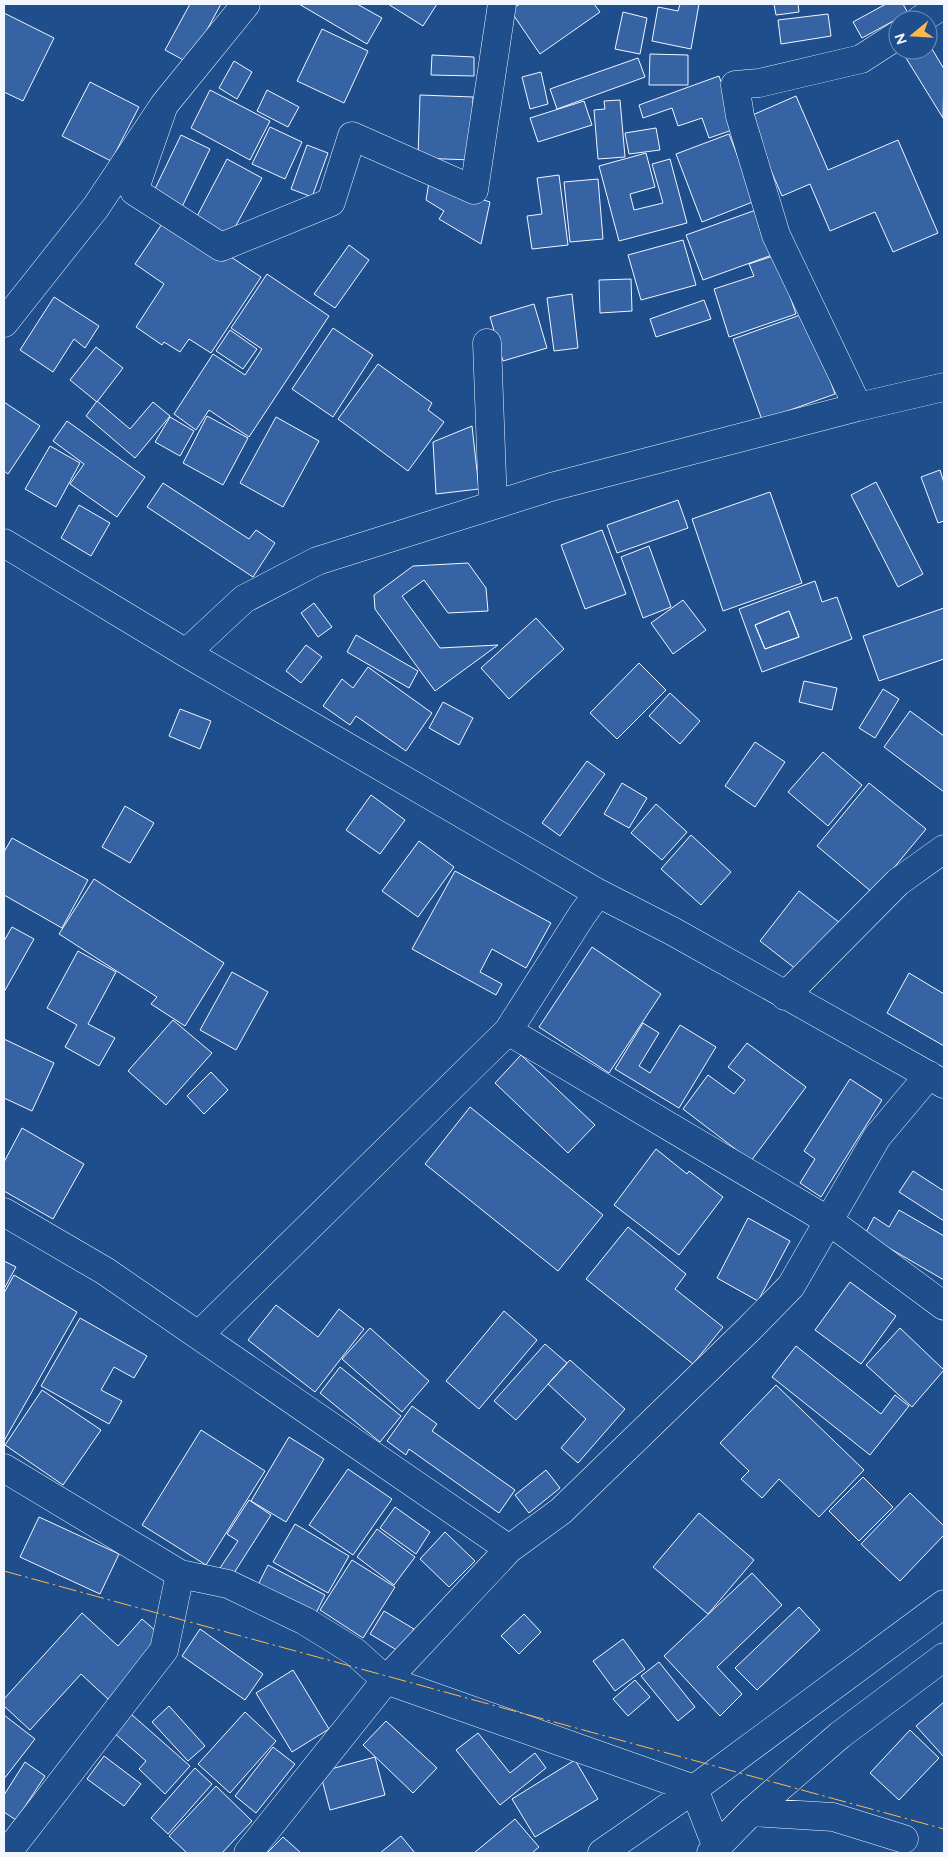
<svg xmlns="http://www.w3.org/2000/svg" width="948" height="1857" viewBox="0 0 948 1857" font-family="Raleway,sans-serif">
	<rect width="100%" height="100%" fill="#1f4e8c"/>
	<path fill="#3563a3" stroke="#f2f6ff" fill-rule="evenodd" d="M190,4H221L189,63L165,50Z
		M299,4H357L382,18L367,44Z
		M388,4H437L423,26Z
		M520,4H594L600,12L540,54L510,10Z
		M680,4H699L691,49L652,41L658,7L678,11Z
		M774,4H798L799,12L776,15Z
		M886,4H903L908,13L862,38L853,22Z
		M623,12L647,18L640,54L615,49Z
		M4,13L54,38L23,101L4,92Z
		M828,14L831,36L781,44L778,20Z
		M322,29L368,51L344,103L297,81Z
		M929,44L944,69L943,118L906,58L918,50H928Z
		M650,54L688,55V85H649Z
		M432,55L474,57V76L431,75Z
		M638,58L645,77L557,109L550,89Z
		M234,61L252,72L237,99L219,88Z
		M541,72L548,104L530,109L522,77Z
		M719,76L738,128L709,138L702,118L678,126L672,108L643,118L639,105Z
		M90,82L139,107L111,161L62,136Z
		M210,90L270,121L250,160L191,128Z
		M267,90L299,107L288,127L257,111Z
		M420,95L473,97L472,160L418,158Z
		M796,96L828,170L898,140L938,233L893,252L875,212L830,231L810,184L782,196L748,117Z
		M620,100L625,157L598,159L594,110L605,109L604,101Z
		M584,101L592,125L538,142L530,118Z
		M270,127L302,142L285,179L252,164Z
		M656,128L660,150L629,154L625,133Z
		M729,134L755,201L702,222L676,154Z
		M181,135L210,149L180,211L151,197Z
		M307,145L328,153L312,197L291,189Z
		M646,153L655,187L630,194L634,210L663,203L652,164L670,159L687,223L619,241L599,166Z
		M227,159L262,178L228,240L194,222Z
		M559,175L568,245L532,249L527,216L542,214L537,178Z
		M598,179L603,239L570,242L564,182Z
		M429,182L490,202L481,244L439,219L444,211L426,200Z
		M756,210L772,255L703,280L686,235Z
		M168,215L261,277L211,353L189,339L180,352L164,342L162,345L136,327L164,284L135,264Z
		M683,240L696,285L641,300L628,255Z
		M349,245L369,260L335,308L314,294Z
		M776,255L796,314L729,337L714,289L754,276L749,264Z
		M267,274L329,316L249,437L209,410L196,430L174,414L213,354L245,375L262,349L231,328Z
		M631,279L632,311L600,313L599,280Z
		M572,294L578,348L554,351L547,298Z
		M54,297L99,326L85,348L74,339L53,372L20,350Z
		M704,300L711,319L656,337L650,319Z
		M534,304L547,348L503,361L490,317Z
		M806,313L835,394L762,420L733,339Z
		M333,328L373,355L333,417L292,389Z
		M230,330L257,349L243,369L216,351Z
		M96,347L123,368L97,402L70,380Z
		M378,364L432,403L428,410L444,422L408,471L338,419Z
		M97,401L130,429L153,402L170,416L135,458L86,416Z
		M4,402L40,426L8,474L4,471Z
		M207,416L248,438L223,485L183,463Z
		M170,417L194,431L180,456L155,442Z
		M276,417L319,441L283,507L240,483Z
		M67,421L145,477L117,517L70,484L84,464L53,441Z
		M472,426L479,489L436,494L433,442Z
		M50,446L80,463L56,507L25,489Z
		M940,470L944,483V521L938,523L921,477Z
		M876,482L923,574L898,587L851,495Z
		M163,483L249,539L256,530L275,543L253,577L147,507Z
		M770,492L802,583L723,611L692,519Z
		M678,500L688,528L617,553L607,525Z
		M79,505L110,523L91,556L61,538Z
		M602,530L626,594L585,609L561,545Z
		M649,546L671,607L643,618L621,557Z
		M468,563L486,588L488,611L448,613L424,580L402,596L440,648L498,645L435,691L375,609L374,595L413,566Z
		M815,581L822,602L837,597L852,639L762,672L739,609ZM789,611L799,637L765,649L755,625Z
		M683,600L706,630L673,654L651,623Z
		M314,603L332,627L318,637L301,613Z
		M944,608V659L879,681L863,636Z
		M789,611L799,637L765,649L755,625Z
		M536,618L564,649L509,699L481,668Z
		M356,635L418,671L409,688L347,652Z
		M306,645L322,657L301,683L286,671Z
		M639,663L666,690L617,739L590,713Z
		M368,667L432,713L406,751L356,716L350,725L323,706L342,679L353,688Z
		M804,681L837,688L832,710L799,702Z
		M883,689L899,699L875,738L859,728Z
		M670,693L700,721L680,744L649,716Z
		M443,702L473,718L459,745L429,728Z
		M180,709L211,721L200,749L169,736Z
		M910,711L944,736V792L884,747Z
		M755,742L785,762L755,807L725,786Z
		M823,752L862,785L828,826L788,792Z
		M587,761L605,774L560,836L542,823Z
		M622,783L647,798L629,828L604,814Z
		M869,783L926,829L873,893L817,846Z
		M371,795L405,820L380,854L346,830Z
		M656,804L687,832L662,860L631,833Z
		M125,806L154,823L130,863L102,847Z
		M691,835L731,872L701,905L661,869Z
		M12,838L88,880L62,928L4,895V852Z
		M419,841L454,867L418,917L382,891Z
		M455,871L551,923L526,968L492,949L480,972L502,984L496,995L412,949Z
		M94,879L224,963L185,1026L151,1004L157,997L59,934Z
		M799,891L840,923L801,973L760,941Z
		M12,927L34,939L4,992V941Z
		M592,947L661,994L609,1073L539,1027Z
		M78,951L116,972L88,1024L115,1038L99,1066L65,1047L77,1025L47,1008Z
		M232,972L268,992L236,1050L200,1030Z
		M909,973L944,994V1046L887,1013Z
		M173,1020L212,1053L166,1105L128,1071Z
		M643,1023L659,1033L639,1066L650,1073L680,1025L716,1047L679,1108L615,1069Z
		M4,1039L54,1063L32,1111L4,1098Z
		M747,1043L806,1087L751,1161L683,1109L708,1075L734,1094L745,1080L728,1067Z
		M521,1055L595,1125L568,1153L495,1083Z
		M211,1072L228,1090L204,1114L187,1096Z
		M850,1079L882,1100L821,1197L800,1183L815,1159L804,1151Z
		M470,1107L603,1215L558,1271L425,1164Z
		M22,1128L84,1164L53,1219L4,1191V1162Z
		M656,1149L687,1174L689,1171L723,1197L679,1255L614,1205Z
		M913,1171L944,1191V1221L899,1192Z
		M899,1210L944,1236V1280L865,1234L874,1217L889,1227Z
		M748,1218L790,1241L758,1301L717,1278Z
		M628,1227L686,1274L675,1289L723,1327L693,1364L586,1279Z
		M4,1261L16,1267L4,1289Z
		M14,1275L77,1312L4,1441V1293Z
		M850,1282L896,1316L861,1364L815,1330Z
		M276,1305L318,1337L339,1309L364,1329L315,1392L248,1340Z
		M504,1311L537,1340L479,1409L446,1381Z
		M80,1318L147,1356L134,1378L114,1367L101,1390L122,1401L109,1424L41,1386Z
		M370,1328L429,1381L402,1412L342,1359Z
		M900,1328L944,1370L912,1407L866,1365Z
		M545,1344L567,1363L516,1420L494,1401Z
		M796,1346L881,1414L895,1395L909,1406L870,1455L772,1377Z
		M570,1360L625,1409L578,1463L561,1448L586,1419L548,1384Z
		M340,1367L401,1416L380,1442L320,1393Z
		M776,1385L864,1470L819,1517L779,1479L762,1498L741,1479L749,1471L720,1443Z
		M42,1390L101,1430L63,1485L5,1445Z
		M412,1406L437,1424L432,1431L515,1490L499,1513L409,1449L406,1455L387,1441Z
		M201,1430L265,1471L206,1565L142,1525Z
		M289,1437L324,1459L286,1522L251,1501Z
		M348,1469L392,1499L353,1555L309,1525Z
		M546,1470L560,1488L529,1513L515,1495Z
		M863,1477L893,1507L859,1541L829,1511Z
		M910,1493L944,1526V1535L900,1581L861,1544Z
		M249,1500L271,1515L232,1576L220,1568L238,1541L227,1534Z
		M395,1507L430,1532L416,1554L380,1528Z
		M699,1513L754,1560L708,1614L653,1567Z
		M39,1517L119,1554L100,1594L20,1557Z
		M295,1524L349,1556L328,1593L273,1562Z
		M377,1529L415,1557L394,1585L357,1557Z
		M445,1532L475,1561L449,1587L420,1559Z
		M352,1560L395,1587L363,1638L320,1610Z
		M268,1565L325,1595L315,1615L258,1585Z
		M752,1573L782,1605L717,1667L742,1694L720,1716L664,1656Z
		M799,1607L820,1630L757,1690L735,1668Z
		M384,1611L414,1629L400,1652L370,1634Z
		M82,1613L118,1646L142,1619L164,1638L108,1699L81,1674L30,1730L4,1706V1699Z
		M524,1614L541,1632L519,1654L501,1636Z
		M200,1629L263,1674L245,1700L182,1656Z
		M623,1639L645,1669L615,1691L593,1661Z
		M659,1662L695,1707L678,1721L641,1676Z
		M293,1670L329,1729L292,1752L256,1693Z
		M635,1680L650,1697L628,1716L613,1699Z
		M944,1702V1757L916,1726Z
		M169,1706L205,1746L188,1761L152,1722Z
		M245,1712L276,1741L230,1793L198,1764Z
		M131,1714L190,1766L165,1794L139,1769L146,1761L114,1733Z
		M4,1715L35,1739L4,1779Z
		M386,1721L437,1768L413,1793L363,1745Z
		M910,1730L939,1758L899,1800L870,1773Z
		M478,1733L510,1773L535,1753L546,1768L500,1805L456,1750Z
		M273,1747L295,1764L256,1813L235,1796Z
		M104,1756L141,1784L124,1806L87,1779Z
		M375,1757L385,1795L330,1810L320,1772Z
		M575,1760L598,1799L535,1837L512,1799Z
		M25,1762L45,1776L16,1820L4,1812V1795Z
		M195,1768L212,1784L168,1834L151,1818Z
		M216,1786L252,1821L222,1853H187L169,1836Z
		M515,1819L539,1847L532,1853H474Z
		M401,1836L415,1853H380Z
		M283,1837L301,1853H267Z"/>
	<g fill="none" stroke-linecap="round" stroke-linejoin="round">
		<g stroke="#f2f6ff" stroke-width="29">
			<path id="minor" d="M920,20L944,4
				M164,105L134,191L221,247L331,202L352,136L474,190L502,4
				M4,323L96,207L164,105L246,4
				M487,343L493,505
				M858,407L776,235L740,116L735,85L759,83L861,59L898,35
				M4,543L186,653L598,893L674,932L944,1084
				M186,653L244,599L317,561L551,487L858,407L944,387
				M785,996L898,882L944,849
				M508,1031L829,1221L944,1306
				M4,1212L105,1271L509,1549
				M200,1334L508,1031L582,915L598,893
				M4,1468L180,1574L228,1584L305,1621L355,1652L386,1680L694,1789L714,1840L719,1845
				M751,1812L833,1817L904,1839
				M7,1853L164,1650L180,1574
				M248,1853L386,1680L509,1549L561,1511L749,1329L791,1286L877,1137L929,1075
				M602,1853L694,1789L944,1604
				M711,1853L751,1812L840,1735L944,1657"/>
		</g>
		<use href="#minor" stroke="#1f4e8c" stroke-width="28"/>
		<path stroke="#ffb74d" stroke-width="1" stroke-dasharray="18 4 2.5 4" stroke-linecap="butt" d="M4,1571L944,1829"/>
	</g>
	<rect width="948" height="1857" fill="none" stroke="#f2f6ff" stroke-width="10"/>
	<g transform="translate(913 35) rotate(252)"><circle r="24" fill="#1f4e8c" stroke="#7391ba"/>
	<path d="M0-4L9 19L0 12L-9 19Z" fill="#ffb74d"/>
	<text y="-8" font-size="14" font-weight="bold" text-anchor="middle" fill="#f2f6ff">N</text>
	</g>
</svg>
